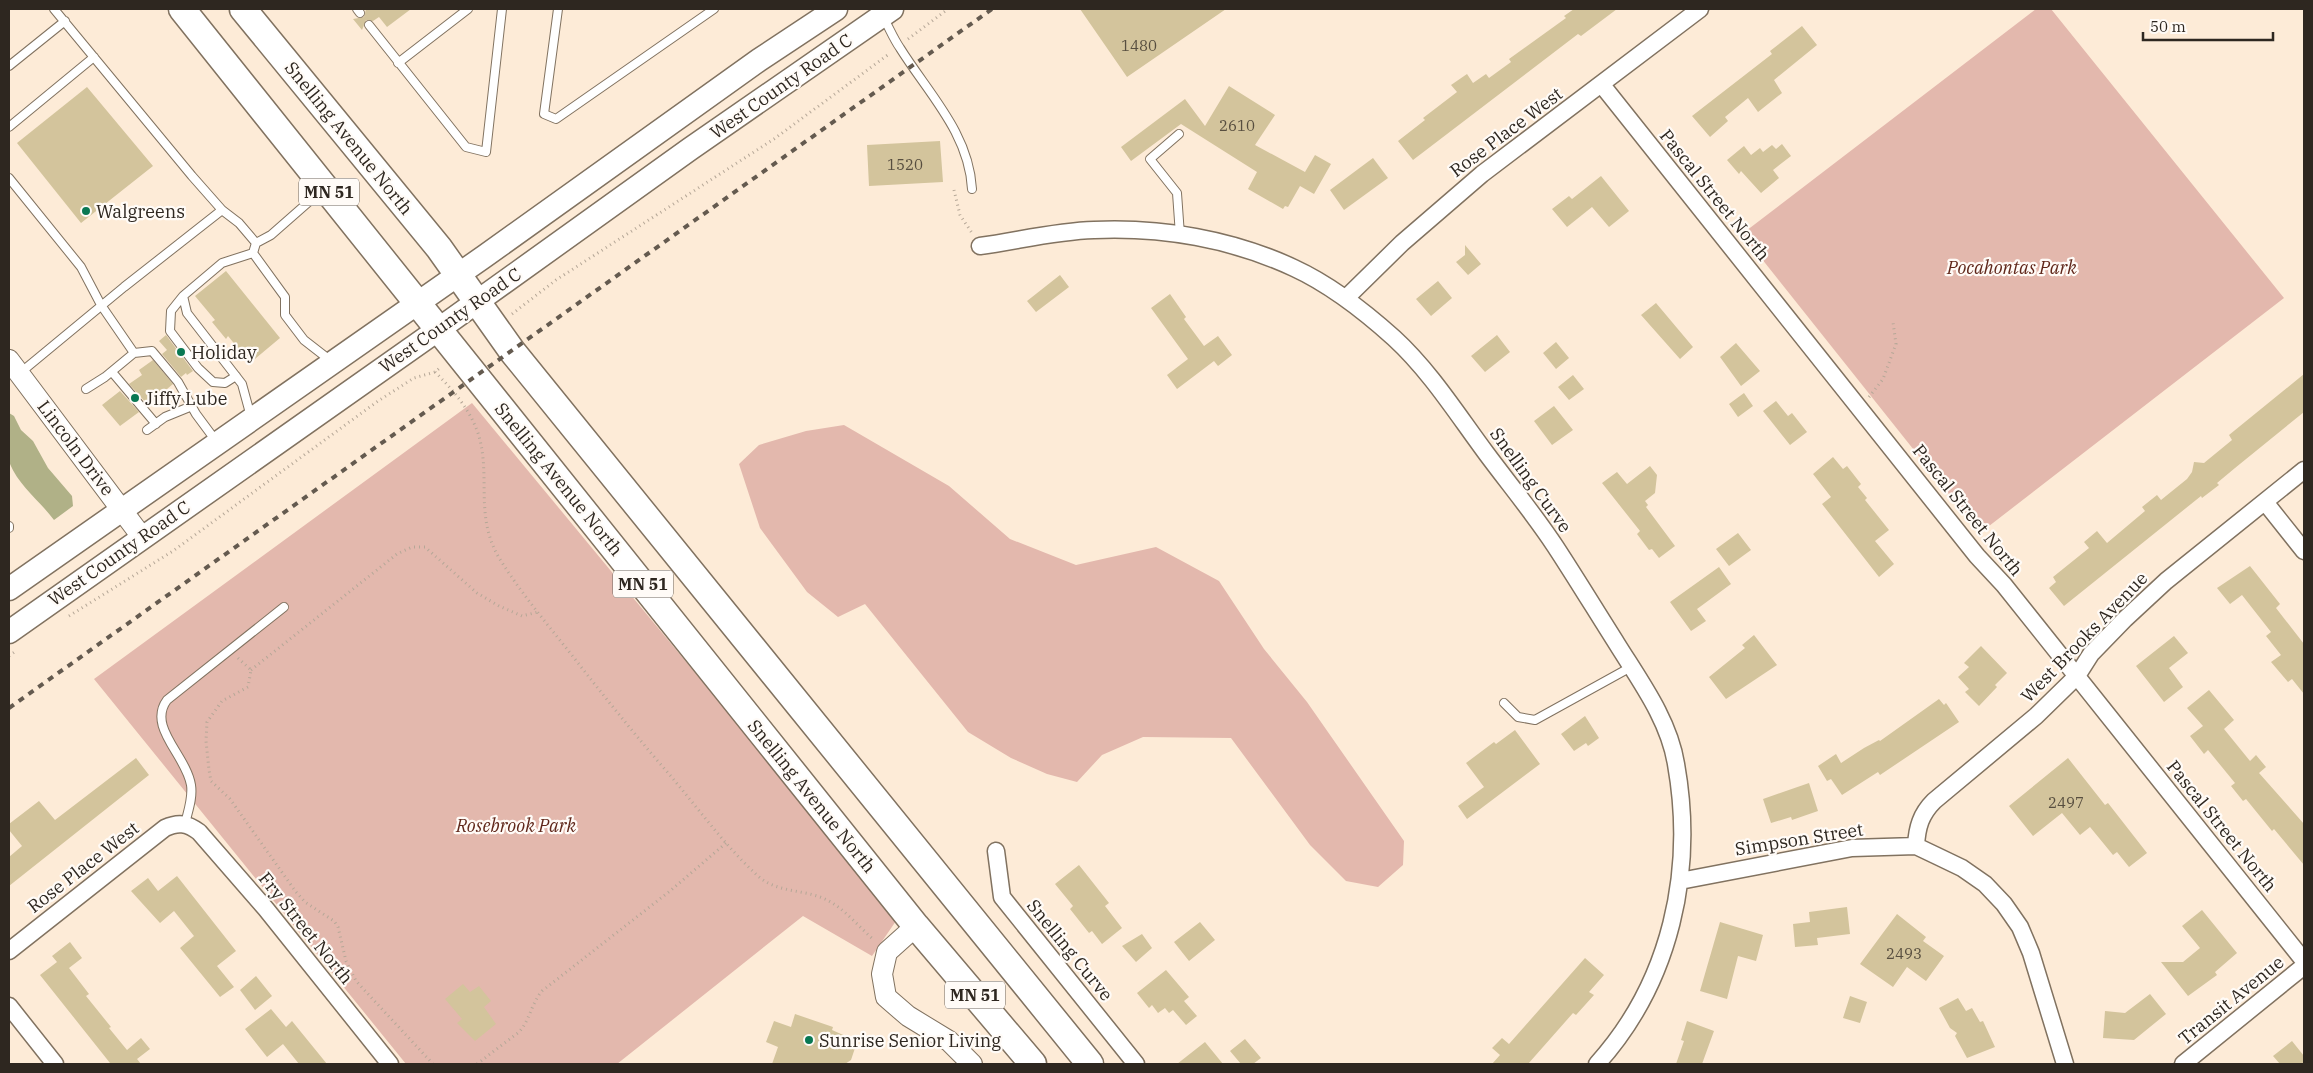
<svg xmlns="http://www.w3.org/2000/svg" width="2313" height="1073" viewBox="0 0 2313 1073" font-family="'IBM Plex Serif',serif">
	<rect width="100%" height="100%" fill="#fdebd7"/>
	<path fill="#e3b8ad" d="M2036,9H2051L2284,298L1980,533L1742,234Z
		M472,403L898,918L872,956L803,916L617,1064H406L94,679Z
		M844,425L949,486L1010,539L1076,565L1156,547L1219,581L1264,649L1307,702L1404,841L1403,865L1378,887L1346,881L1310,845L1231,738L1143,737L1102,755L1077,782L1047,774L1011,758L968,732L865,604L838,617L807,592L760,528L739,464L759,445L806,431Z"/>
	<path fill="#b0b187" d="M9,413L14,416L21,430L33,441L48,468L72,496L73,506L54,520C40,501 19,486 10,464C5,455 9,425 9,413Z"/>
	<path fill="#d3c49c" d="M366,9H411L387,27L379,17L373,21L366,20L362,30L353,19L364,17Z
		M1080,9H1226L1127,77Z
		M1574,9H1617L1581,36L1578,34L1413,160L1398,141L1425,120L1423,118L1457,92L1451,85L1467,74L1473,83L1486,74L1489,78L1511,62L1509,59L1566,18L1564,16Z
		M1802,26L1817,45L1774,80L1782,93L1758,112L1748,98L1725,117L1728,121L1710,137L1692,116L1772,54L1770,51Z
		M1229,86L1275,115L1255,145L1305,172L1315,155L1331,164L1314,194L1300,186L1288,207L1285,206L1283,209L1248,189L1257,172L1181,124L1131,161L1121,147L1185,99L1205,126Z
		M87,87L153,166L81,223L17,143Z
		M940,141L943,182L869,186L867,145Z
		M1782,144L1791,156L1773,170L1779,178L1761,193L1741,171L1739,174L1727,160L1744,146L1751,155L1760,148L1763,152L1772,145L1776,149Z
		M1373,158L1388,178L1344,210L1330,190Z
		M1601,176L1629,211L1609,227L1592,207L1567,227L1552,209L1569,196L1572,199Z
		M1465,245L1481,264L1468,275L1456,262L1465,255Z
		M226,271L280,338L250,363L228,336L226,339L212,322L215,320L195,296Z
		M1060,275L1069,287L1036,312L1027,301Z
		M1438,281L1452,298L1431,316L1416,299Z
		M1170,294L1186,317L1184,319L1204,346L1218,336L1232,355L1218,366L1214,361L1177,389L1167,375L1188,359L1151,308Z
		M1656,303L1693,347L1680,359L1641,315Z
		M166,335L193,371L187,375L186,373L181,377L162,354L167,350L159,341Z
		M1497,335L1510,352L1485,372L1471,356Z
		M1556,342L1569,358L1556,369L1543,353Z
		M1736,343L1760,371L1741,386L1720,357Z
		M153,360L173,384L148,405L129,384L142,375L139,370Z
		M2304,374V412L2235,468L2217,483L2219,485L2202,498L2201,496L2064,606L2049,588L2056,582L2053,577L2089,548L2084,542L2097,531L2107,543L2145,511L2142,507L2157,495L2161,500L2187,479L2192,472L2194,462L2204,463L2232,440L2229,435Z
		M1573,375L1584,389L1569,400L1558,387Z
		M120,391L139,412L120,426L102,405Z
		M1744,393L1753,406L1738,417L1729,404Z
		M1776,401L1788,416L1792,413L1807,432L1790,445L1763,411Z
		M1554,406L1573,430L1552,445L1534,421Z
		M1833,457L1843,469L1847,466L1861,484L1858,487L1867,498L1865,500L1889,530L1875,541L1894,564L1879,577L1822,504L1831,497L1813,474Z
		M1650,466L1657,475L1655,493L1645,501L1648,505L1646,507L1675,546L1659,558L1652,549L1649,550L1637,534L1640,531L1602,483L1617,472L1627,484Z
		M1738,533L1751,550L1729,566L1716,549Z
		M2250,566L2280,604L2276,608L2304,644V694L2292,679L2288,682L2271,662L2281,655L2266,636L2271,632L2242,595L2230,604L2217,588Z
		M1719,567L1731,584L1697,609L1706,621L1691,631L1670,602Z
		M1754,635L1777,665L1726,699L1709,677L1745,648L1742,645Z
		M2174,636L2188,653L2169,668L2183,687L2164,702L2136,666Z
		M1981,646L2007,673L1995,685L1997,687L1979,706L1965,692L1969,689L1958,677L1969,667L1964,663Z
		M2209,690L2234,720L2224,729L2250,761L2256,755L2266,767L2259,773L2304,824V865L2274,829L2272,831L2246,799L2243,801L2231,786L2235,783L2208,750L2204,754L2190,736L2203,726L2187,708Z
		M1939,699L1944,705L1946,703L1959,722L1880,775L1878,772L1842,795L1831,779L1827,781L1818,766L1836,754L1841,763L1864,748L1879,740L1880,741Z
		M1585,716L1599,738L1588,746L1586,743L1574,751L1561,734Z
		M1515,730L1540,764L1467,819L1458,806L1484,787L1466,763L1494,742L1496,744Z
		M136,758L149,775L9,886V857L22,846L9,830V824L39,801L55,820Z
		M2068,758L2105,805L2108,803L2147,853L2129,867L2117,852L2113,855L2090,827L2080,835L2062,813L2033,836L2009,806Z
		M1809,783L1818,811L1792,820L1791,817L1771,823L1763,799Z
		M1079,865L1109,903L1105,906L1122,928L1102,944L1092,931L1089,933L1070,909L1073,906L1055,884Z
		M177,876L236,951L217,966L234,987L220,997L180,948L194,936L174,911L160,923L131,891L148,878L158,891Z
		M1847,907L1850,934L1817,938L1818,945L1795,947L1793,924L1810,922L1809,912Z
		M2202,910L2237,953L2215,972L2217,975L2188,996L2161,962H2183L2200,948L2182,926Z
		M1897,914L1926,937L1923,941L1944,956L1926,981L1907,967L1893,987L1860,964Z
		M1200,922L1215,940L1189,961L1174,942Z
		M1720,922L1763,935L1756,961L1738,956L1727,999L1700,991Z
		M1142,934L1152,948L1136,962L1122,946Z
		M70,942L82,958L69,968L89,994L86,996L111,1027L109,1028L127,1050L141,1038L150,1049L137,1059L141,1064H108L110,1063L40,975L57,962L52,956Z
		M1585,958L1604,975L1589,992L1594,995L1576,1015L1573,1013L1528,1064H1492L1500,1055L1492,1048L1502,1038L1509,1044Z
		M1166,970L1189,997L1184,1001L1197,1016L1186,1025L1173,1010L1169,1013L1165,1008L1158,1013L1152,1005L1149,1008L1137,993Z
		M256,976L272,996L255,1010L240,990Z
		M463,984L470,992L479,986L491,1001L484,1007L496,1024L475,1041L457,1023L462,1019L445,999Z
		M2150,994L2166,1014L2134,1040L2103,1038L2105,1011L2125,1013Z
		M1850,996L1867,1002L1860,1023L1843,1018Z
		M1958,998L1966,1011L1972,1008L1980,1022L1983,1021L1995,1047L1967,1058L1955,1036L1957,1033L1950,1028L1939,1008Z
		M271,1009L286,1027L292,1021L327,1064H299L283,1044L267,1057L245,1029Z
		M795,1014L833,1027L832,1030L850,1038L855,1048L851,1060L845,1064H772L778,1047L766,1042L774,1021L791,1027Z
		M1687,1021L1714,1031L1702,1064H1676L1684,1041L1681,1040Z
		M1245,1039L1261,1058L1253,1064H1241L1230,1051Z
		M2292,1041L2304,1056V1064H2280L2273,1056Z
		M1205,1042L1223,1064H1177Z"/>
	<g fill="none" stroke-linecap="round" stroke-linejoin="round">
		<g stroke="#817260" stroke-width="10">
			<path id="service" d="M54,9L192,176L222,210L239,223L256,243L253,253
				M357,9L360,13
				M558,9L544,114L556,119L714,9
				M883,17C889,27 893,38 900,48C928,93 969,133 972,189
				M369,25L466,147L486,152L502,9
				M398,63L468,9
				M9,66L65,21
				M9,127L94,57
				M1179,134L1150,159L1177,193L1180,235
				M9,178L81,267L101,305L134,353L105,377L86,389
				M256,243L271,235L312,199L316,186
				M183,296L171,311L170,331L198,368L213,382L225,383L236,376
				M134,353L152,351L178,382L196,414L216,441
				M112,372L156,424
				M20,373L124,287L222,210
				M251,417L242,384L187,313L183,296L222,263L253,253L285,297V315L304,340L331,361
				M147,430L165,417L192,406
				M9,526V528
				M1504,703L1518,717L1535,720L1631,667
				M185,824C188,811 193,798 191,785C186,755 147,727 167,700L284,607"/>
		</g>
		<g stroke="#817260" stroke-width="19">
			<path id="minor" d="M1602,85L1977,556L2004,585L2304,961
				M980,246C1017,241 1056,231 1094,230C1162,227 1232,239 1294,268C1331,285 1364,311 1394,338C1430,371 1457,414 1486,453C1509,484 1534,514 1555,546C1576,578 1596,611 1617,644C1640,681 1669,720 1676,764C1695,871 1671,982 1597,1064
				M1346,298L1402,243L1482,174L1700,9
				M2265,502L2304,551
				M1916,846C1917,827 1921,814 1934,801L2036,716L2077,676L2091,654L2125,619L2166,581L2304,470
				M996,851L1002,897L1136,1064
				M1680,881L1852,848L1916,846L1937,856L1962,868L1985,884L2004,904L2020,927L2031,953L2065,1064
				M9,951L165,828C178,822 187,823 199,832L266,909L390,1064
				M9,1006L55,1064
				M2183,1064L2304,966"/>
		</g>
		<g stroke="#817260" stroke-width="22">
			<path id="tertiary" d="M9,360L142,537
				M916,926L887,952L882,974L886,997L908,1016L949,1041L972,1064"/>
		</g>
		<g stroke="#817260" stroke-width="25">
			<path id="secondary" d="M9,589L485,256L759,60L836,9
				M9,632L439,329L690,149L892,9"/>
		</g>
		<g stroke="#817260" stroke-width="29">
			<path id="trunk" d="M182,9L916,926L1033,1064
				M243,9L439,248L512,351L1090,1064"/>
		</g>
		<path stroke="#b5a797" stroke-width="3" stroke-dasharray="1 4" stroke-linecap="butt" d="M908,39L948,9
			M954,190L960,215L972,233
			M512,314L556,280L774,139L889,54
			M435,372C453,390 469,408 478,433C492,477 473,517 501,561C522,594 547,624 571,654C603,695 635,735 669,774C698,808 725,846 758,876C777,893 803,889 825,899C843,907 859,927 874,940
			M1869,397L1883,379L1896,344L1893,322
			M69,616L173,551L378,401L414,378L435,372L441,367
			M9,656L16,651
			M238,658L251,670L248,687L222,701L207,722L206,741L209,770L211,781L230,799L296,892L305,902L334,921L338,927L346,961L356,981L433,1064
			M251,670L397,554L412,547H425L477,593L499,606L522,616L538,612
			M477,1064L519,1032C530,1020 531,1004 542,991L670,891L726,843"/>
		<use href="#service" stroke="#fff" stroke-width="8"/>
		<use href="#minor" stroke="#fff" stroke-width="16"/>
		<use href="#tertiary" stroke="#fff" stroke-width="20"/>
		<use href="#secondary" stroke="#fff" stroke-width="22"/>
		<use href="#trunk" stroke="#fff" stroke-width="26"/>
		<path stroke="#645a4f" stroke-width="4" stroke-dasharray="6 6" stroke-linecap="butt" d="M9,708L992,9"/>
	</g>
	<g fill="#097853" stroke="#fffbf7" stroke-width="2">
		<circle cx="86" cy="211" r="5"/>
		<circle cx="181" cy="352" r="5"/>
		<circle cx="135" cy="398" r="5"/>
		<circle cx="809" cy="1040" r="5"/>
	</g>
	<g text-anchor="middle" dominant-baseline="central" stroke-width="4.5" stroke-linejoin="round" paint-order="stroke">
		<g font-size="15" fill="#574e3f">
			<text x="1139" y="45">1480</text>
			<text x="1237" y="125">2610</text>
			<text x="905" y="164">1520</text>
			<text x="2066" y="802">2497</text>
			<text x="1904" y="953">2493</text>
		</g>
		<g fill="#fffbf7" stroke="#6d6760" stroke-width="1">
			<rect x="299" y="178.5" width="60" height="27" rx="4"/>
			<rect x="613" y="570.5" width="60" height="27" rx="4"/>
			<rect x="945" y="981.5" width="60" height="27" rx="4"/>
		</g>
		<g font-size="16" font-weight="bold" fill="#2e2720">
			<text x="329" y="192">MN 51</text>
			<text x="643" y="584">MN 51</text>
			<text x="975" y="995">MN 51</text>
		</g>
		<g font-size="18" fill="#2e2720" stroke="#fffbf7">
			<text transform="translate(781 86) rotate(-35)">West County Road C</text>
			<text transform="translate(1506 132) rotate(-37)">Rose Place West</text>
			<text transform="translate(349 138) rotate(51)">Snelling Avenue North</text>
			<text transform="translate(1715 195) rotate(51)">Pascal Street North</text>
			<text transform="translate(450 320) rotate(-35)">West County Road C</text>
			<text transform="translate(76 448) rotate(53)">Lincoln Drive</text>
			<text transform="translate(559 479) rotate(51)">Snelling Avenue North</text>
			<text transform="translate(1531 480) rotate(54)">Snelling Curve</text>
			<text transform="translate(1968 510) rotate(51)">Pascal Street North</text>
			<text transform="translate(119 553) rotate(-35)">West County Road C</text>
			<text transform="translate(2084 637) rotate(-46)">West Brooks Avenue</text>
			<text transform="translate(812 796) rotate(51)">Snelling Avenue North</text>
			<text transform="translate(2222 826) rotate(51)">Pascal Street North</text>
			<text transform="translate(1799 839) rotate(-9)">Simpson Street</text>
			<text transform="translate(83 867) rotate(-38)">Rose Place West</text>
			<text transform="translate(306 928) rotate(51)">Fry Street North</text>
			<text transform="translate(1070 950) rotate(51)">Snelling Curve</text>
			<text transform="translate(2231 1000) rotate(-39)">Transit Avenue</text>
		</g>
		<g font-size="18" fill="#2e2720" stroke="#fffbf7" text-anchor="start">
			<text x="96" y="211">Walgreens</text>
			<text x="191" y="352">Holiday</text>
			<text x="145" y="398">Jiffy Lube</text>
			<text x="819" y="1040">Sunrise Senior Living</text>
		</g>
		<g font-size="18" font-style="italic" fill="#60271a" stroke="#fffbf7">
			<text x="2012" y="267">Pocahontas Park</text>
			<text x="516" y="825">Rosebrook Park</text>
		</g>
	</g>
	<rect width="2313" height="1073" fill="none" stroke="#2e2720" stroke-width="20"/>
	<path d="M2143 32v8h130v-8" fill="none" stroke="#2e2720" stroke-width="2.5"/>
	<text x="2150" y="32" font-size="15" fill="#2e2720" stroke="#fffbf7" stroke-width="4" paint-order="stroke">50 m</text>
</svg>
